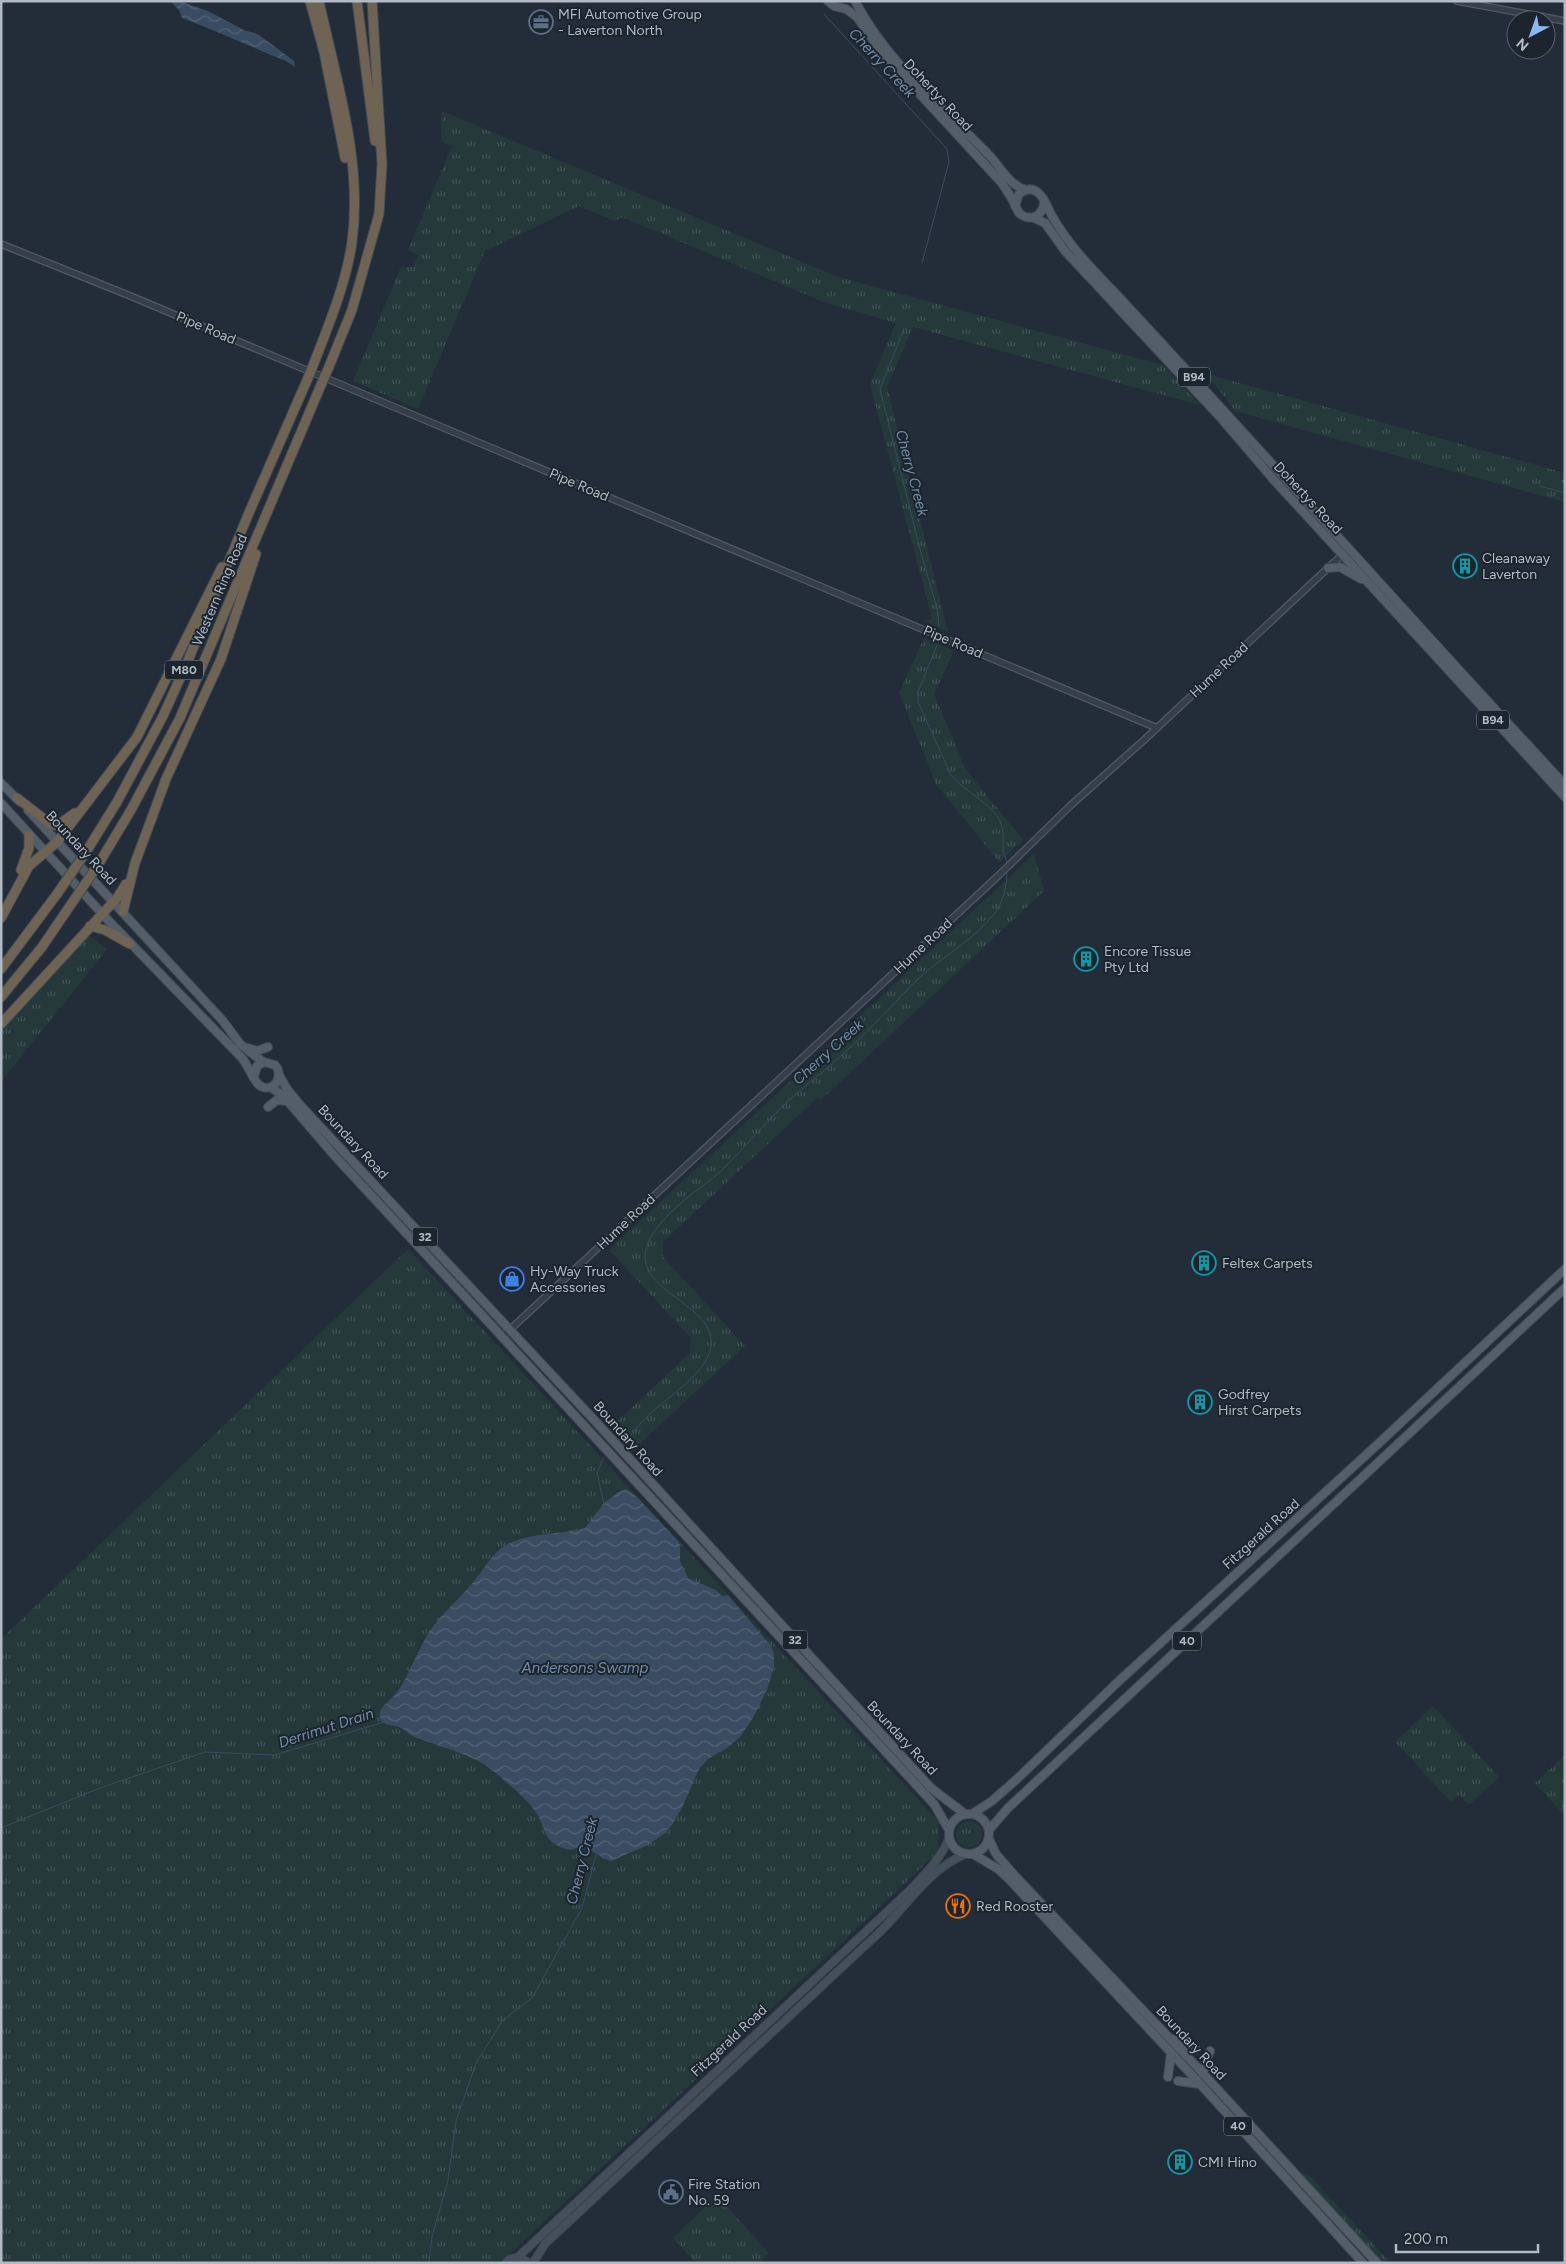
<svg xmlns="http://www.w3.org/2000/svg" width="1566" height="2264" viewBox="0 0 1566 2264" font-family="Figtree,sans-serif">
	<defs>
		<pattern id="grass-tufts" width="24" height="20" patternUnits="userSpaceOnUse" patternTransform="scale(1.25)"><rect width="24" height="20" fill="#25393a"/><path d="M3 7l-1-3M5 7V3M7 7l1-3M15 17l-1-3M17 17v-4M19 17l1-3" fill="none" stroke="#425455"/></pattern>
		<pattern id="water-waves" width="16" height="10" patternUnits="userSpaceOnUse" patternTransform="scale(1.25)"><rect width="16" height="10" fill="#394c61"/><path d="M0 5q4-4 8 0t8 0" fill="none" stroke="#536476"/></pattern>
	</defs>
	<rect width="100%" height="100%" fill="#232d39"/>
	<path fill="url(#grass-tufts)" d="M442,111L838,277L1163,365L1200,405L913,327L887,387L948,632L924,621L932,618L870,384L896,323L826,303L622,217L615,221L579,206L485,251L418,409L353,381L401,267H413L418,255L408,250L452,146L441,141Z
		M1207,374L1565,473V502L1235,411Z
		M924,638L954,651L934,694L965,768L1023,840L999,862L936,784L899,693Z
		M1034,854L1044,891L821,1100L818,1097L663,1242V1257L745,1346L634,1449H629L610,1428L690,1353L691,1338L609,1250Z
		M88,935L107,949L1,1082V1030Z
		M408,1249L939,1822L938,1852L500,2263H1V1639Z
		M1433,1706L1499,1777L1469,1805L1459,1795L1451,1802L1395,1742Z
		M1565,1755V1816L1535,1783Z
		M956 1834a13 13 0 1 1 26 0a13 13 0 1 1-26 0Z
		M1302,2173L1309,2175L1391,2263H1380L1301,2176Z
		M717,2196L769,2253L759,2263H696L673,2238Z"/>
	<path fill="url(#water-waves)" d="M170,1H179L208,11L244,30L259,35L294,61L295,67L286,61C251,47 217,31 182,18L179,10Z
		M626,1489L637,1497L678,1541L680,1545V1561L688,1578L716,1590L722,1596L728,1595L771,1646L774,1654V1667L767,1690L753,1718L740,1737L727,1748L708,1759L699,1769L682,1808L672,1825L664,1834L648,1845L611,1861C597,1857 586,1842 571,1850C564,1849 556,1846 551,1841C544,1834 542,1822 537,1814C528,1799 510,1786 497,1774C475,1754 442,1748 415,1737C409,1735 405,1729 399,1727C394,1725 385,1726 382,1721C373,1710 393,1699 398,1691C412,1670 419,1645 434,1625C447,1609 462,1596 475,1580C485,1568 493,1551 508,1544C532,1532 560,1535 585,1528L604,1503L620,1491Z"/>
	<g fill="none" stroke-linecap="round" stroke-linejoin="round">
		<path stroke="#394c61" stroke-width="1" d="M811,1L812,2
			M824,14L947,149L949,162L922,263
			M904,329L880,389L921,553L937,608L939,626
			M1540,486L1565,493
			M937,645L918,692V702L951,775C963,790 994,806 1000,821C1004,829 1003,839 1003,848C1003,853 1006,858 1007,863
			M627,1439C635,1430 642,1421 651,1413C668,1397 704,1374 710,1351C726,1292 579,1291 682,1202C694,1191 710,1182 722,1170C744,1148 764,1124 787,1102C806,1085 826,1070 844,1053C871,1030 894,1002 919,978C943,956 974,940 994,914C1004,901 1007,885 1007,870
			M604,1504L597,1473L604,1457
			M1,1828L103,1787L205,1752L275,1755L384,1722
			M429,2263L432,2237L448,2180L456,2121L476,2063L503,2020L532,1998L582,1908L596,1855"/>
		<g stroke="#515a64" stroke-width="8">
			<path id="tertiary" d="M1457,1L1565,21
				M1,244L128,295L1157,728
				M502,1337L998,876L1071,805L1143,741L1343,554"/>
		</g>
		<g stroke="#404852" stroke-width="9">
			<path id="secondary" d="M518,2257L909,1891C925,1874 941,1859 949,1838
				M506,2263L510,2259L518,2257L529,2263
				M533,2263L545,2244L882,1930C908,1904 930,1868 966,1854"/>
		</g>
		<g stroke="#404852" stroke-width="10">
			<path id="primary" d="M828,1L834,6L846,9L857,17L881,52L1001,182L1011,197L1019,213C1030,222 1043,217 1044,202
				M855,1C886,61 941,106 988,154C1000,166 1008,185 1026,190
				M1015,206L1019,194C1024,190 1031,187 1037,192C1044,196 1048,209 1052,216C1069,246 1093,270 1117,295C1268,457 1414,623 1565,785
				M1034,218L1045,223L1065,251L1220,417L1273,479L1565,797
				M1328,568L1340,567L1361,579
				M1,783L20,802
				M1,803L106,918L242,1058C248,1065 253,1080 259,1085C273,1095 285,1076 275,1065L264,1062L257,1066L254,1076
				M28,810L223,1021L240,1044L263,1062
				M248,1048L257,1051L268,1047
				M279,1075L287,1089L300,1105L596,1422L931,1788L965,1814
				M271,1087L284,1097L333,1154L934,1804L949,1830
				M268,1107L277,1100L287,1101
				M949 1834a20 20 0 1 1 40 0a20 20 0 1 1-40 0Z
				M972,1814L992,1801L1017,1779L1120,1680L1378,1444L1565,1269
				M989,1830L1008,1808L1565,1288
				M989,1839L996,1854L1016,1877L1197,2067L1377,2263
				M973,1854L998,1869L1008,1878L1191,2074L1363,2263
				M1173,2039L1196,2049
				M1203,2074L1205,2064L1210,2051
				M1168,2077L1171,2053
				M1178,2081L1199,2084"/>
		</g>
		<g stroke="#414a54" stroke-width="11">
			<path id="motorway" d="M310,1L324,52L345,158
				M357,1L375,141
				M314,363C329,324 346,284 352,242C363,161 336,80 319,1
				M328,369L352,310L379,214L382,164L372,1
				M17,798L52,825H58L75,813
				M86,852L117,802L163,716L187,663L248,515L308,378
				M98,865L131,810L180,718L321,385
				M21,870L29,848V835
				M123,912L135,863L154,812L166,779L221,659L256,554
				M1,918L29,866L57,842L137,737L222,567
				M90,926L105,930L130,944
				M1,969L57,894
				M1,997L42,947L74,900
				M1,1024L117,898L126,884"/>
		</g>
		<use href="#tertiary" stroke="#363f49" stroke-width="5.5"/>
		<use href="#secondary" stroke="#454f5c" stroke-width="7"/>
		<use href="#primary" stroke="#545e69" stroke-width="8"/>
		<use href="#motorway" stroke="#6f6354" stroke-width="9"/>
		<g stroke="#414a54" stroke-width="11" stroke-linecap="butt">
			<path id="motorway-bridge" d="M308,378L314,363
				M321,385L328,369
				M57,894L86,852
				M74,900L98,865"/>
		</g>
		<use href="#motorway-bridge" stroke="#6f6354" stroke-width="9"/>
	</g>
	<defs>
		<g id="office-ring" transform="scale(1.25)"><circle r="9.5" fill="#1c242e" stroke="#5c6f8a" stroke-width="1.5"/><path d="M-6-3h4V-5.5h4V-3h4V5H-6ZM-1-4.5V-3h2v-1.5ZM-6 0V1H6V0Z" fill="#5c6f8a"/></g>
		<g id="building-ring" transform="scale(1.25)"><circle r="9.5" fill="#1c242e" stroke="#0f9aa8" stroke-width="1.5"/><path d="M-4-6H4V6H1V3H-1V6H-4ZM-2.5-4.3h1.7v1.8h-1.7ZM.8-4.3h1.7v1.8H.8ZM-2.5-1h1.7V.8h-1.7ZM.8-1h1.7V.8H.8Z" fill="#0f9aa8"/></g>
		<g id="shop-ring" transform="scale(1.25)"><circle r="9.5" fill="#1c242e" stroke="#3f7fe0" stroke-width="1.5"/><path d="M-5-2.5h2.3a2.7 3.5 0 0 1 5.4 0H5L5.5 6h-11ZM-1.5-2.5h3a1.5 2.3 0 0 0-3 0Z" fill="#3f7fe0"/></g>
		<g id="restaurant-ring" transform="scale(1.25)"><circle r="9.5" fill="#1c242e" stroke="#e8710a" stroke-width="1.5"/><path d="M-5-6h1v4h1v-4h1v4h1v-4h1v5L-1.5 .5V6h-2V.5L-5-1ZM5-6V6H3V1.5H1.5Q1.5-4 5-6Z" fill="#e8710a"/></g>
		<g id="civic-ring" transform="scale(1.25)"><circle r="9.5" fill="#1c242e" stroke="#5c6f8a" stroke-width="1.5"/><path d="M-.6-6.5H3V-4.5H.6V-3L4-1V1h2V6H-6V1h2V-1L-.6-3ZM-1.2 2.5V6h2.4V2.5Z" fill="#5c6f8a"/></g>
	</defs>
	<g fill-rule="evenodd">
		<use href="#office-ring" x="541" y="22"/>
		<use href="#building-ring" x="1465" y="566"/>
		<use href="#building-ring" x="1086" y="959"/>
		<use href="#building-ring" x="1204" y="1263"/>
		<use href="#shop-ring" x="512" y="1279"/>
		<use href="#building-ring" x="1200" y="1402"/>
		<use href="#restaurant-ring" x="958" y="1906"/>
		<use href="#building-ring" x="1180" y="2162"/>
		<use href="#civic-ring" x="671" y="2192"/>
	</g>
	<g text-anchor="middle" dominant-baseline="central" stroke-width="4" stroke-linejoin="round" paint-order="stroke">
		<g fill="#1c242e" stroke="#848d98" stroke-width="1">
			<rect x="1178" y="367.5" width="32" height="19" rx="4"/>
			<rect x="165" y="660.5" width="38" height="19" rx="4"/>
			<rect x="1477" y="710.5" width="32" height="19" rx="4"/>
			<rect x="412.5" y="1227.5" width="25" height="19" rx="4"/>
			<rect x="782.5" y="1630.5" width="25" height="19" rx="4"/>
			<rect x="1173" y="1631.5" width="28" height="19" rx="4"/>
			<rect x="1224" y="2116.5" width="28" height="19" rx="4"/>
		</g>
		<g font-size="12" font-weight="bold" fill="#b1bac5">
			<text x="1194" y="377">B94</text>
			<text x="184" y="670">M80</text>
			<text x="1493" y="720">B94</text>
			<text x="425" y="1237">32</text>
			<text x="795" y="1640">32</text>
			<text x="1187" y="1641">40</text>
			<text x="1238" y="2126">40</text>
		</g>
		<g font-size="14" fill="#b1bac5" stroke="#1c242e" text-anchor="start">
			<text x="558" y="14">MFI Automotive Group<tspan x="558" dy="16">- Laverton North</tspan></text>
			<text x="1482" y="558">Cleanaway<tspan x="1482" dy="16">Laverton</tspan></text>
			<text x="1104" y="951">Encore Tissue<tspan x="1104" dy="16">Pty Ltd</tspan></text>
			<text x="1222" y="1263">Feltex Carpets</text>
			<text x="530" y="1271">Hy-Way Truck<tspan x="530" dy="16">Accessories</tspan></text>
			<text x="1218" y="1394">Godfrey<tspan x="1218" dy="16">Hirst Carpets</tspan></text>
			<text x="976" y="1906">Red Rooster</text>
			<text x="1198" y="2162">CMI Hino</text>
			<text x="688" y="2184">Fire Station<tspan x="688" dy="16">No. 59</tspan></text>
		</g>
		<g font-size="14" fill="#b1bac5" stroke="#1c242e">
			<text transform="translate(938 95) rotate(47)">Dohertys Road</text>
			<text transform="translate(206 328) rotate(23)">Pipe Road</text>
			<text transform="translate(579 485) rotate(23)">Pipe Road</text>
			<text transform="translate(1308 498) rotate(47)">Dohertys Road</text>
			<text transform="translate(220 590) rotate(-67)">Western Ring Road</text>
			<text transform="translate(953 642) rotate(23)">Pipe Road</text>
			<text transform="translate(1219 670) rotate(-43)">Hume Road</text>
			<text transform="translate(81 848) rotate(47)">Boundary Road</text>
			<text transform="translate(923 946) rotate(-43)">Hume Road</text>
			<text transform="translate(353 1142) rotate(47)">Boundary Road</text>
			<text transform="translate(626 1222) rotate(-43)">Hume Road</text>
			<text transform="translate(628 1439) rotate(48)">Boundary Road</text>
			<text transform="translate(1261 1534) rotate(-42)">Fitzgerald Road</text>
			<text transform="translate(902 1738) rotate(47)">Boundary Road</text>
			<text transform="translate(729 2041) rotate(-43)">Fitzgerald Road</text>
			<text transform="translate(1191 2043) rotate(47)">Boundary Road</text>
		</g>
		<g font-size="15" font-style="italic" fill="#738da7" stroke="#1c242e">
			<text transform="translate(882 63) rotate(47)">Cherry Creek</text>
			<text transform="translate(912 473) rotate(75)">Cherry Creek</text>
			<text transform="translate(828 1052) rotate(-42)">Cherry Creek</text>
			<text x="585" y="1668">Andersons Swamp</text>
			<text transform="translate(326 1728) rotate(-18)">Derrimut Drain</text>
			<text transform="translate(582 1861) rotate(-76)">Cherry Creek</text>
		</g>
	</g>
	<rect width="1566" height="2264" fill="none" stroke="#b1bac5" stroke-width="5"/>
	<g transform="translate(1531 35) rotate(221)"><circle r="24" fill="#1c242e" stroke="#58606a"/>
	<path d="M0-4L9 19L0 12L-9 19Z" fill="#8ab8f2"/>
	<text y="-8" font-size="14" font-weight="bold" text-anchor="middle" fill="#b1bac5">N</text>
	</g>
	<path d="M1396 2244v8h142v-8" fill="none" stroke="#b1bac5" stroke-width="2.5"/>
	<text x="1404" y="2244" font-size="15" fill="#b1bac5" stroke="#1c242e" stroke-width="4" paint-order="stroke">200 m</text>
</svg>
